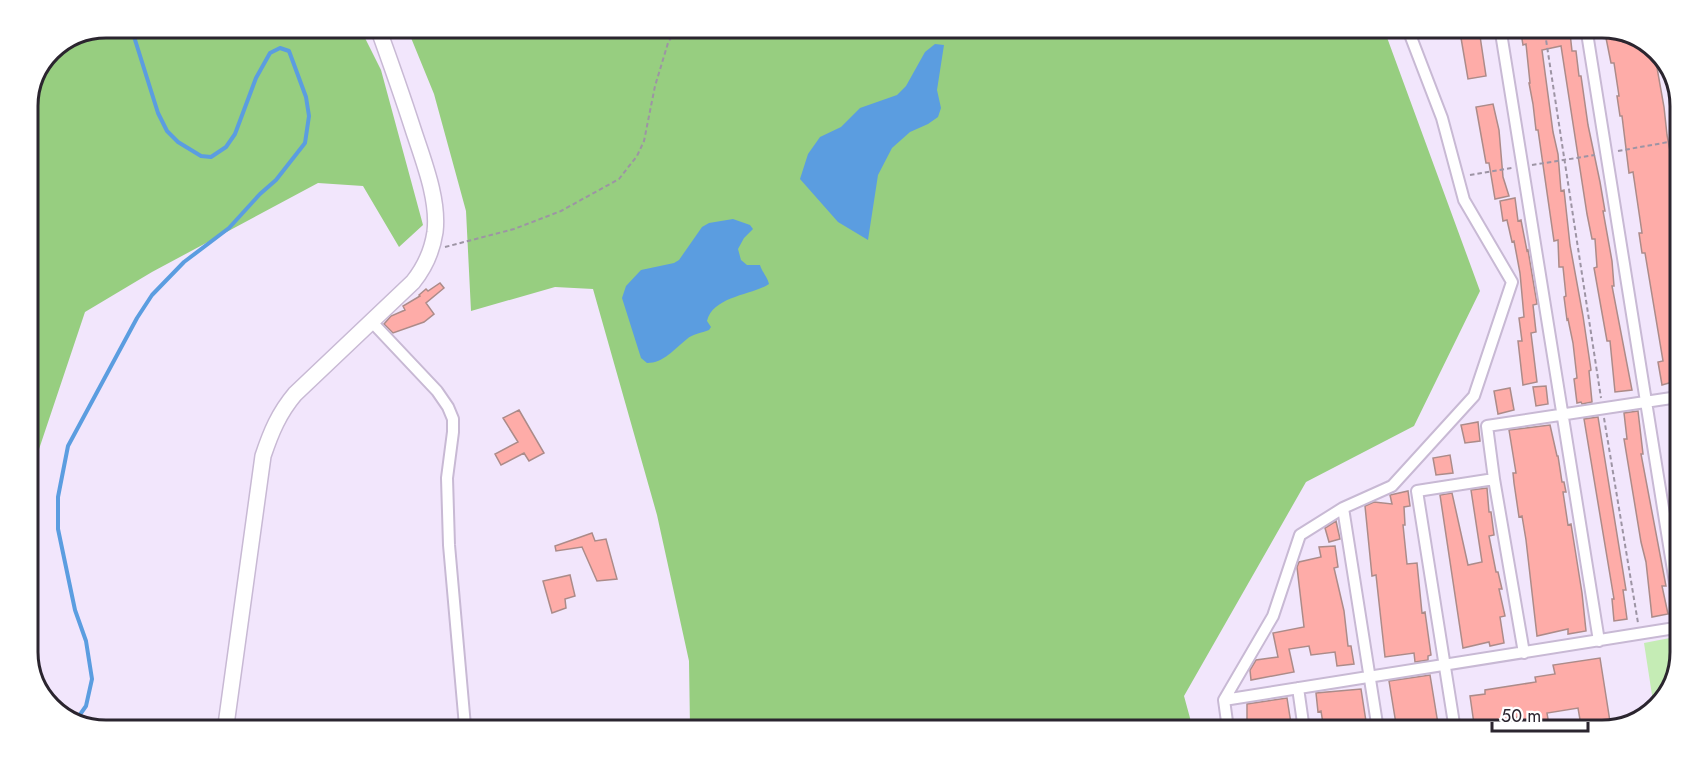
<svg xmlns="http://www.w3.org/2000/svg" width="1708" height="758" viewBox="0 0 1708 758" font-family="Jost,sans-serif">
	<rect width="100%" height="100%" fill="#f2e6fc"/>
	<path fill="#c5ecb5" d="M1675,637V683L1654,708L1644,643Z"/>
	<path fill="#97ce80" d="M106,27L360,28L381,70L423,225L399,247L363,186L318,183L152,272L85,312L33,467L27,592V101L50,50Z
		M407,28L1385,32L1480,291L1414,426L1306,482L1184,696L1193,729L690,727L689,661L657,515L593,289L555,287L471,311L466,211L434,94Z"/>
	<path fill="#5b9de0" d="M935,44L944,45L937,90L941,108L938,117L928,124L910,132L892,148L878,175L868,240L838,222L800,179L808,154L820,137L841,127L860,108L897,95L906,86L925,52Z
		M733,219L750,225L753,229L744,238L738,249L741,260L747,265H760C762,272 768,278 769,284C753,295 713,296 707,321L711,327L709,330C702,333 692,334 687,339C674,349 664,363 647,363L641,358L622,298L626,286L641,270L674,263L679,260L702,227L709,223Z"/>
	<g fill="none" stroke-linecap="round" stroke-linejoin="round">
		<path stroke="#5b9de0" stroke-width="4" d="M74,723L86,706L92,679L86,641L75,610L58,529V497L68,446L137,318L152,295L184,262L229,228L260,194L276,180L305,143L309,116L306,97L289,51L280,48L270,53L256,78L235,134L226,147L211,157L201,156L178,142L167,131L158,113L131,27"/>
	</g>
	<path fill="#feaca8" stroke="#ac8b89" stroke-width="1.5" d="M1521,33H1570L1572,51H1576L1579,76H1581L1588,125L1600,182L1605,211H1603L1612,261L1614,286H1612L1632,390L1615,392L1610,341H1607L1594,268L1597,267L1595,239H1592L1587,214L1561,46L1542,50L1553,132L1558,154L1561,191L1564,190L1570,245L1583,316L1591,370L1589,371L1592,402L1582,404L1581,402L1577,403L1574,379L1577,378L1573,343L1568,319L1567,320L1564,297L1566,296L1563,267H1559L1558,240L1554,241L1538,130H1536L1533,104L1529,83H1530L1526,44L1523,45Z
		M1605,33H1622L1623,42L1640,39L1651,49L1654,62H1656L1664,107L1667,135L1673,167L1670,168L1680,218L1678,337H1672L1676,381L1662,385L1658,362L1663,361L1645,253H1642L1639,233H1642L1637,199L1633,172L1629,173L1622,116H1620L1617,96H1619L1614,63H1611Z
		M1480,36L1486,76L1468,79L1461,38Z
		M1493,104L1499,130L1503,177L1509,196L1495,199L1489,163H1486L1476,107Z
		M1515,198L1518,221L1521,220L1527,251L1528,250L1537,304L1533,305L1536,332L1531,333L1537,382L1523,385L1518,341H1522L1519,318L1524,317L1520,273L1514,241L1512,242L1507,220L1503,221L1500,201Z
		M440,283L444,288L426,303L434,314L424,322L393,333L384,324L391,316L405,310L403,306L420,296L419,295L426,289L428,291Z
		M1546,386L1548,404L1536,406L1533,387Z
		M1510,388L1514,410L1498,414L1494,391Z
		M519,410L544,453L529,461L524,453L501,465L495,454L518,442L503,418Z
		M1638,411L1643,454H1641L1666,586H1662L1668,614L1652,617L1646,562L1641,542L1624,439H1627L1624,413Z
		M1598,417L1626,590H1623L1627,619L1614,621L1612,599H1614L1584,419Z
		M1478,422L1480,441L1465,443L1461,425Z
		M1550,425L1557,456H1558L1562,482H1564L1566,492H1563L1568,525L1571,524L1582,593L1586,631L1568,634V629L1537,636L1526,540L1522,516L1519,517L1514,483L1513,473H1516L1509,430Z
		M1450,455L1453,473L1436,475L1433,458Z
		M1487,488L1489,512H1491L1494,535L1489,536L1496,572H1498L1502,589H1499L1505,616L1500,617L1504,643L1490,646L1489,642L1463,648L1440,495L1452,493L1468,565L1482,562L1471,490Z
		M1408,491L1410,506L1404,507L1405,525H1403L1407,564L1417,563L1422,613L1425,612L1431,655L1428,656V660L1415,662L1414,653L1385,657L1376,575L1372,576L1365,506L1374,502L1392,504L1390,495Z
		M1336,521L1340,539L1329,542L1325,528Z
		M592,533L595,541L606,539L617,579L597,581L582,547L556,551L555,546Z
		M1335,546L1338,567L1334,568L1344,611L1348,646H1351L1354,664L1337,666L1335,652L1311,655L1309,646L1289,649L1294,672L1251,680L1250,670L1256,660L1278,657L1273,633L1304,627L1297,567L1299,562L1321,557L1319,547Z
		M570,575L575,596L565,599L566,608L552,613L543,581Z
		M1600,658L1611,728L1603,731H1582L1578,708L1547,713L1550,731H1520L1518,717L1474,724L1470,696L1485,694V690L1536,682L1535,677L1555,674L1553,665Z
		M1430,675L1439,730H1397L1389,681Z
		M1361,689L1367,728L1355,730H1324L1321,711L1318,712L1316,693Z
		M1287,698L1292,730H1275L1274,723L1247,726V704Z"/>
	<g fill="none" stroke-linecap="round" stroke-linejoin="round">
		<g stroke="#c8b9d4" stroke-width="14">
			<path id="street" d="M1501,33L1599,641
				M1587,33L1676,589
				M371,321L437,391L448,407L453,419V432L447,478L449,545L465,726
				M1494,479L1524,653
				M1343,508L1378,730
				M1298,688L1304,730
				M1224,700L1273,616L1300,535L1343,508L1392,486L1474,396L1512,282L1464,200L1442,118L1409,32
				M1228,729L1224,700L1675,628
				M1455,730L1417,491L1494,479L1487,426L1678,397"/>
		</g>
		<g stroke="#c8b9d4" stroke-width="18">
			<path id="secondary" d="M1679,96L1681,106
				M226,725L263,456C271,432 279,413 295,394L413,282C425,267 432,252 435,232C439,199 423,160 413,129C402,95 390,61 378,28"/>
		</g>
		<path stroke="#9d94a4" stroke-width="2" stroke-dasharray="4.5 3" stroke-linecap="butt" d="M1545,33L1601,398
			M1618,151L1680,140
			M1532,165L1595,155
			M1470,175L1512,168
			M445,247L514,229L561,211L619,179L637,156L644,141L655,86L668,43L676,29
			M1604,418L1638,623"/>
		<use href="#street" stroke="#fff" stroke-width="10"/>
		<use href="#secondary" stroke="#fff" stroke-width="15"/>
	</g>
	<path d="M0 0H1708V758H0ZM106 38H1602A68 68 0 0 1 1670 106V652A68 68 0 0 1 1602 720H106A68 68 0 0 1 38 652V106A68 68 0 0 1 106 38Z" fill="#fff" fill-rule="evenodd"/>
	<path fill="none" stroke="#2b252f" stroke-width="3" d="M106 38H1602A68 68 0 0 1 1670 106V652A68 68 0 0 1 1602 720H106A68 68 0 0 1 38 652V106A68 68 0 0 1 106 38Z"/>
	<path d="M1492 722v9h96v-9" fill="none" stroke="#2b252f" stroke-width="3"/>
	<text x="1501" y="722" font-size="18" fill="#2b252f" stroke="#ffffff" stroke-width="4.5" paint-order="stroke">50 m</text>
</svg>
